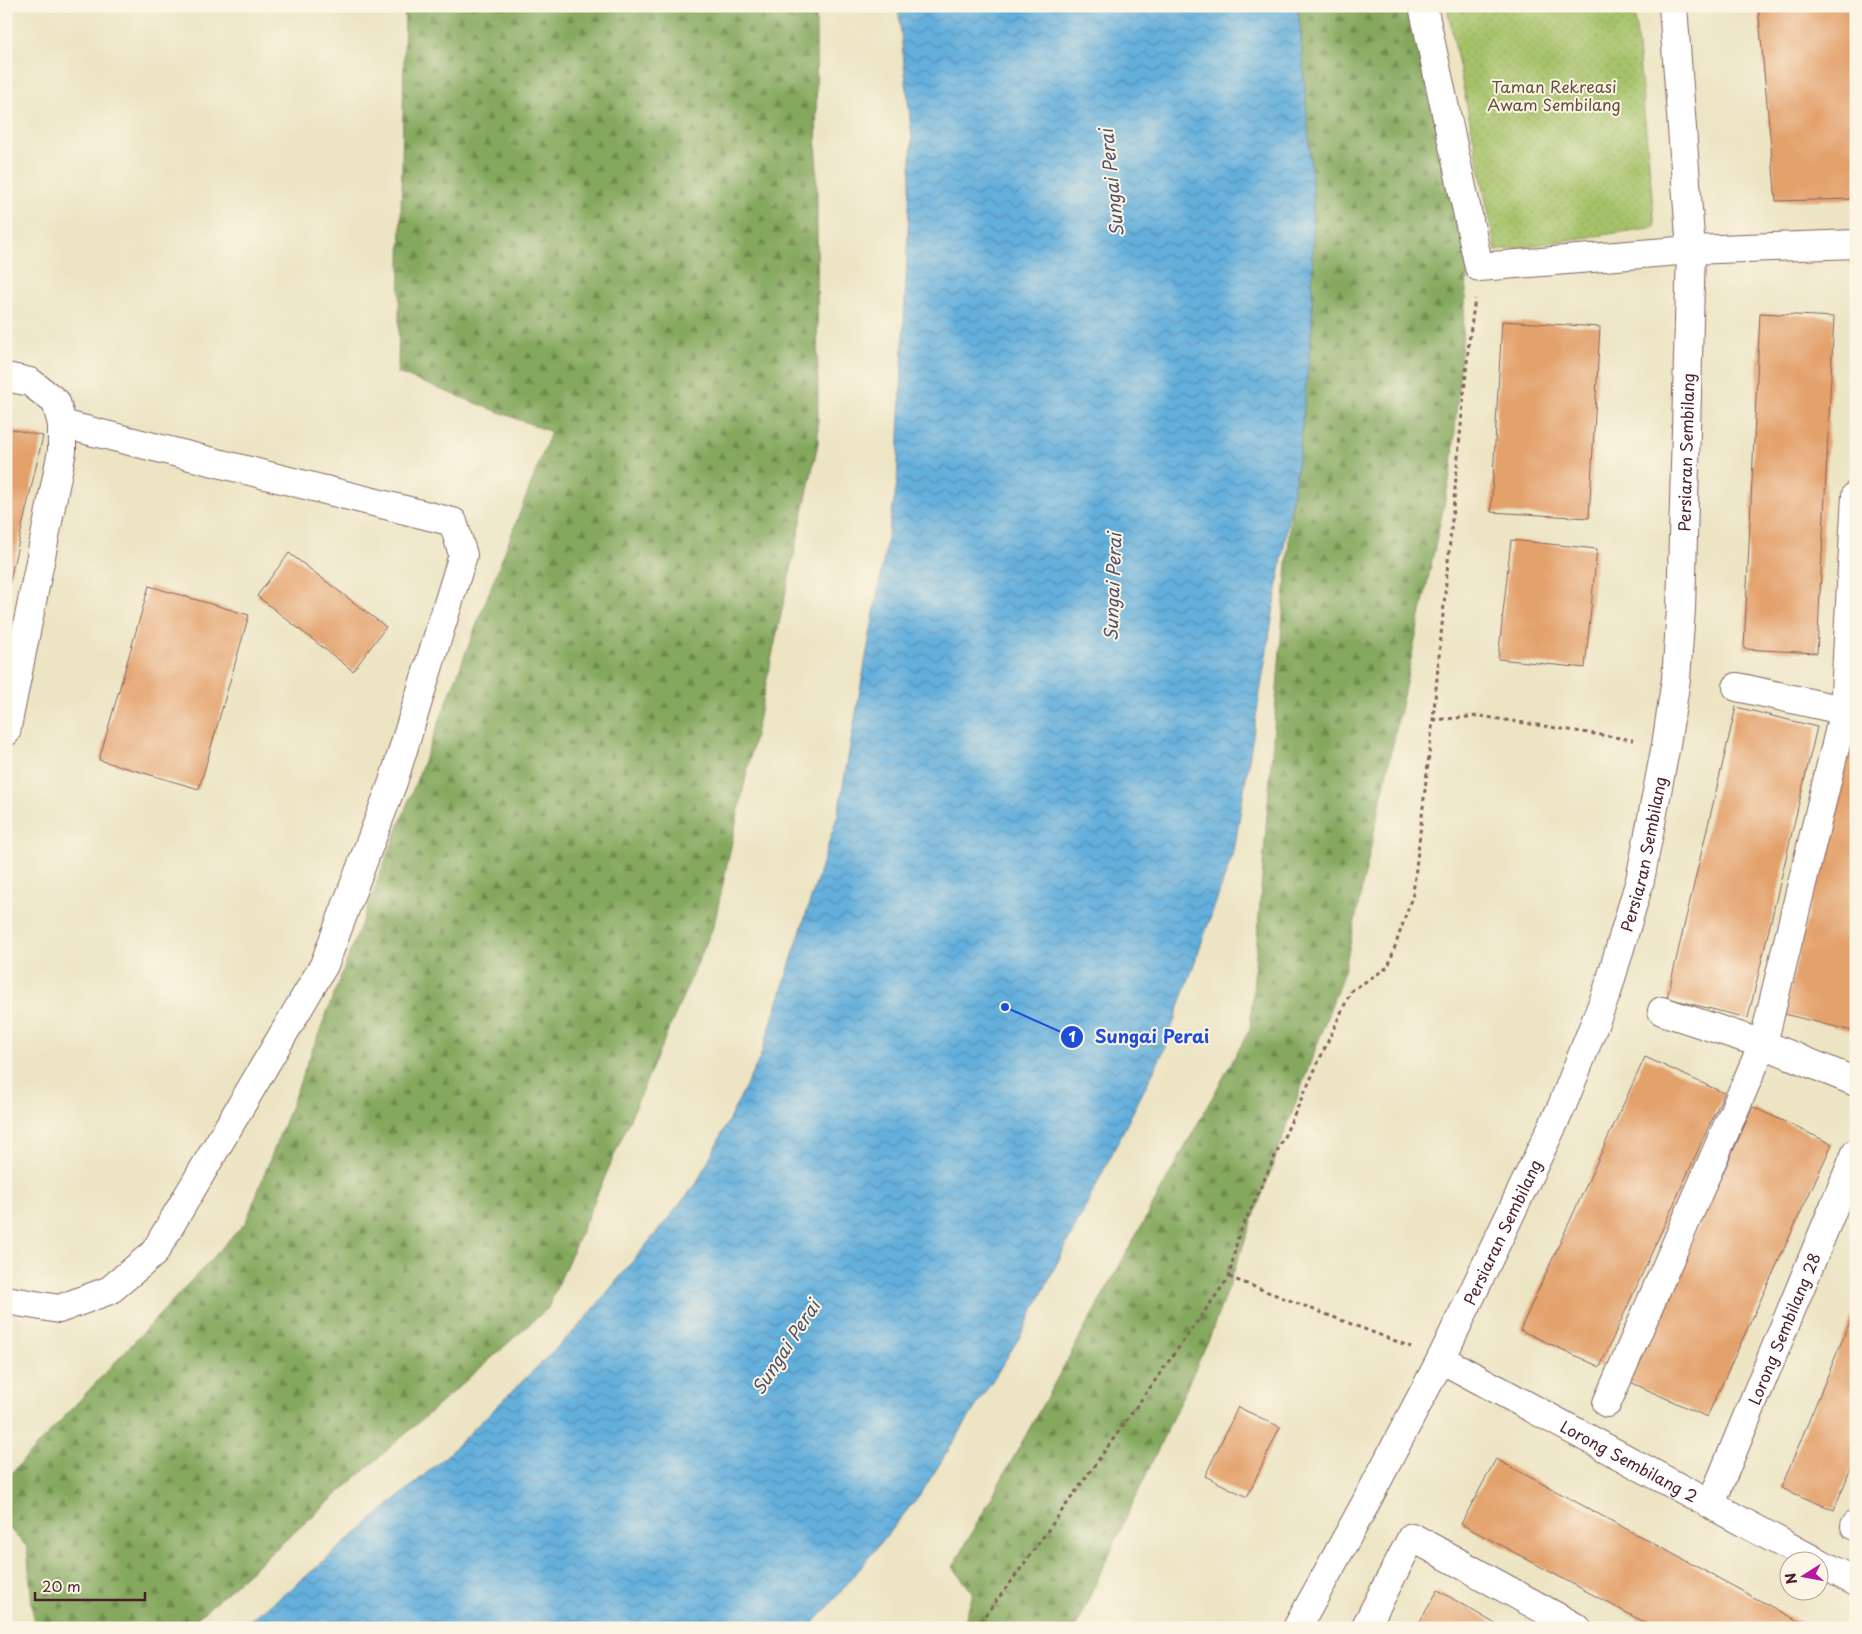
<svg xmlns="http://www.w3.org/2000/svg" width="1862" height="1634" viewBox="0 0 1862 1634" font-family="'Playpen Sans',sans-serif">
	<defs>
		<pattern id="forest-firs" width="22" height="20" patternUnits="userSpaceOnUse" patternTransform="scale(1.25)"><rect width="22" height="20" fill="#84a85d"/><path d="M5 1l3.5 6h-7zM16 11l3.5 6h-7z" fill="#6e884d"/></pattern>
		<pattern id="park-dots" width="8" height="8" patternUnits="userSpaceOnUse" patternTransform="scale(1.25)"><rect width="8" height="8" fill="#a5c269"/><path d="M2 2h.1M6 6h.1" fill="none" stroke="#90a65b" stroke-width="1.8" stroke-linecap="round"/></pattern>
		<pattern id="water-waves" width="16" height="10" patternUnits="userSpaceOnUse" patternTransform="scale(1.25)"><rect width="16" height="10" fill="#63afdc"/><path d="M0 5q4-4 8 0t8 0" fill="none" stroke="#548eb3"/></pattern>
	</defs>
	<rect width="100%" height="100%" fill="#fcf5e5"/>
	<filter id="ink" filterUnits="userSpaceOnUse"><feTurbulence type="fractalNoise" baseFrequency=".02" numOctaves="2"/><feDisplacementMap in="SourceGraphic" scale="10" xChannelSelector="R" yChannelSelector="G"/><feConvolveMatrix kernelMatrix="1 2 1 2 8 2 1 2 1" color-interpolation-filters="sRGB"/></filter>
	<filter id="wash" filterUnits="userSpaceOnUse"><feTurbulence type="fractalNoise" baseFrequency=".0096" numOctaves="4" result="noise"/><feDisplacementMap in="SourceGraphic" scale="20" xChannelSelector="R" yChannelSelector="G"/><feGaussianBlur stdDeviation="1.12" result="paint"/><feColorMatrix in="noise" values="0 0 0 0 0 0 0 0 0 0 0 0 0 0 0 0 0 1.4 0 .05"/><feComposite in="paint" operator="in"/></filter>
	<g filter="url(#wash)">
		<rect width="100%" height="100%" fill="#ece4c3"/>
		<path fill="url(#forest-firs)" stroke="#676444" d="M405,6H816L818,443L714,925L548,1308L186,1628H34L27,1547L6,1525V1479L246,1222L551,432L398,373Z
			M1297,6H1409L1468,266L1452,467L1345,968L1209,1339L1075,1628H963L973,1593L953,1567L1250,1029L1292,500L1299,455L1312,325L1313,195L1300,25Z"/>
		<path fill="url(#park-dots)" stroke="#78704a" d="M1447,6H1634L1655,227L1496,251Z"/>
		<path fill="url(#water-waves)" stroke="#566784" d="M898,6H1297L1300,25L1313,195L1312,325L1299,455L1234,851L1163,1052L1021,1335L922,1492L825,1611L808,1628H239L290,1590L444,1458L582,1323L697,1183L760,1058L838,814L897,484L912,138Z"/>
		<g id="blocks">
			<path fill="#e3a16c" d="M1758,6H1856V199L1776,201Z
				M1760,313L1834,317L1817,653L1744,649Z
				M1502,321L1600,327L1589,518L1491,512Z
				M6,428L43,436L7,593H6Z
				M1511,540L1597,549L1585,668L1498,659Z
				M289,553L386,627L353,671L257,596Z
				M149,586L249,615L199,789L99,760Z
				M1736,707L1817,727L1748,1018L1667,998Z
				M1850,741L1856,743V1032L1784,1014Z
				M1645,1057L1724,1093L1600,1367L1520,1330Z
				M1753,1107L1832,1144L1707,1417L1628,1381Z
				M1856,1307V1456L1834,1510L1781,1488Z
				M1238,1407L1280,1427L1247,1497L1205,1476Z
				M1496,1459L1811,1628H1655L1461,1524Z
				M1438,1590L1502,1628H1416Z"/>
		</g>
	</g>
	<g filter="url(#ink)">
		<use href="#blocks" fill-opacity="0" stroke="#836460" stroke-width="1"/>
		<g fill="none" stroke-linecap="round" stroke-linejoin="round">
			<g stroke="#836460" stroke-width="30">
				<g id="minor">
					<path d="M1423,6L1479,267L1691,250L1856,244"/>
					<path d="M6,377L30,382L56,402L62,424V451L6,732"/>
					<path d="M1737,687L1856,713"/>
					<path d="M1662,1011L1763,1044L1856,1082"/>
					<path d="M6,1300L59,1309L110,1290L154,1253L324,965L393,782L463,555L453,522L62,424"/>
					<path id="s1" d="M1441,1359L1817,1562"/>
					<path d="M1607,1403L1763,1044L1844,711L1856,495"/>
					<path id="s2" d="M1711,1504L1856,1153"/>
					<path d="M1855,1526L1856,1525"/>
					<path d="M1820,1563L1856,1582"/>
					<path id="s3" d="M1297,1628L1363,1508L1441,1359L1562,1106L1607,992L1640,880L1666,745L1676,679L1681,609L1691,250L1673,6"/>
					<path d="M1365,1628L1412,1537L1577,1628"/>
				</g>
			</g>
			<path stroke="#836460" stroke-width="3" stroke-dasharray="4 4" stroke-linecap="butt" d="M1433,720L1480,716L1633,740
				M1229,1277L1411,1347
				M975,1628L1011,1582L1229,1277L1238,1237L1351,991L1388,967L1413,894L1433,720L1469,341L1475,299"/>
			<use href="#minor" stroke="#fff" stroke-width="28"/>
		</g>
	</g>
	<g text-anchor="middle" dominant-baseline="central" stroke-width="4" stroke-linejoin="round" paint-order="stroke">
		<g font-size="16" fill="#65503e" stroke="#fcf5e5">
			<text x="1554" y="86">Taman Rekreasi<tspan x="1554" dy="18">Awam Sembilang</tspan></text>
		</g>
		<g font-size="16" fill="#4a1f2b" stroke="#fcf5e5">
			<text stroke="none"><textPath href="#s3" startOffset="1256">Persiaran Sembilang</textPath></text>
			<text stroke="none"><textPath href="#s3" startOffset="851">Persiaran Sembilang</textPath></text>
			<text stroke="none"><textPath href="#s3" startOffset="446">Persiaran Sembilang</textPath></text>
			<text stroke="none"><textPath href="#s2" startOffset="190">Lorong Sembilang 28</textPath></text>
			<text stroke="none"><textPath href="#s1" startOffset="214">Lorong Sembilang 2</textPath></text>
		</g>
		<g font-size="18" font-style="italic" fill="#535169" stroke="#fcf5e5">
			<text transform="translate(1111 183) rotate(-96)">Sungai Perai</text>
			<text transform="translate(1112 587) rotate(-88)">Sungai Perai</text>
			<text transform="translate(785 1347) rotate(-57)">Sungai Perai</text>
		</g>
	</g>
	<path fill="none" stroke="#1d4ed8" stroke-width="2" d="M1005 1007L1072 1037"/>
	<g fill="#1d4ed8" stroke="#fcf5e5" stroke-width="2">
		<circle cx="1005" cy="1007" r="5"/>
		<circle cx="1072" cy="1037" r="12"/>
	</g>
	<g font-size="15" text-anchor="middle" font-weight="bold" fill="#fff">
		<text x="1072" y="1042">1</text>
	</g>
	<g font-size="18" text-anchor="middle" font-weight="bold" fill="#1d4ed8" stroke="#fcf5e5" stroke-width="4" stroke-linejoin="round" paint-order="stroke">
		<text x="1152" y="1043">Sungai Perai</text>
	</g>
	<rect width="1862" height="1634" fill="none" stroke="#fcf5e5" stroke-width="25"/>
	<g transform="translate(1804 1576) rotate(259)"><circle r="24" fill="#fcf5e5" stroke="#b59f9b"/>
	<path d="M0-4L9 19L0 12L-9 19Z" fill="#b5179e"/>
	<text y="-8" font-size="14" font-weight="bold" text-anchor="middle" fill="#4a1f2b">N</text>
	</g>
	<path d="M35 1592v8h110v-8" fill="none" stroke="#4a1f2b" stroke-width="2.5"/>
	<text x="42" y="1592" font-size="15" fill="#4a1f2b" stroke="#fcf5e5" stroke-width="4" paint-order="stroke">20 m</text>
</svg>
